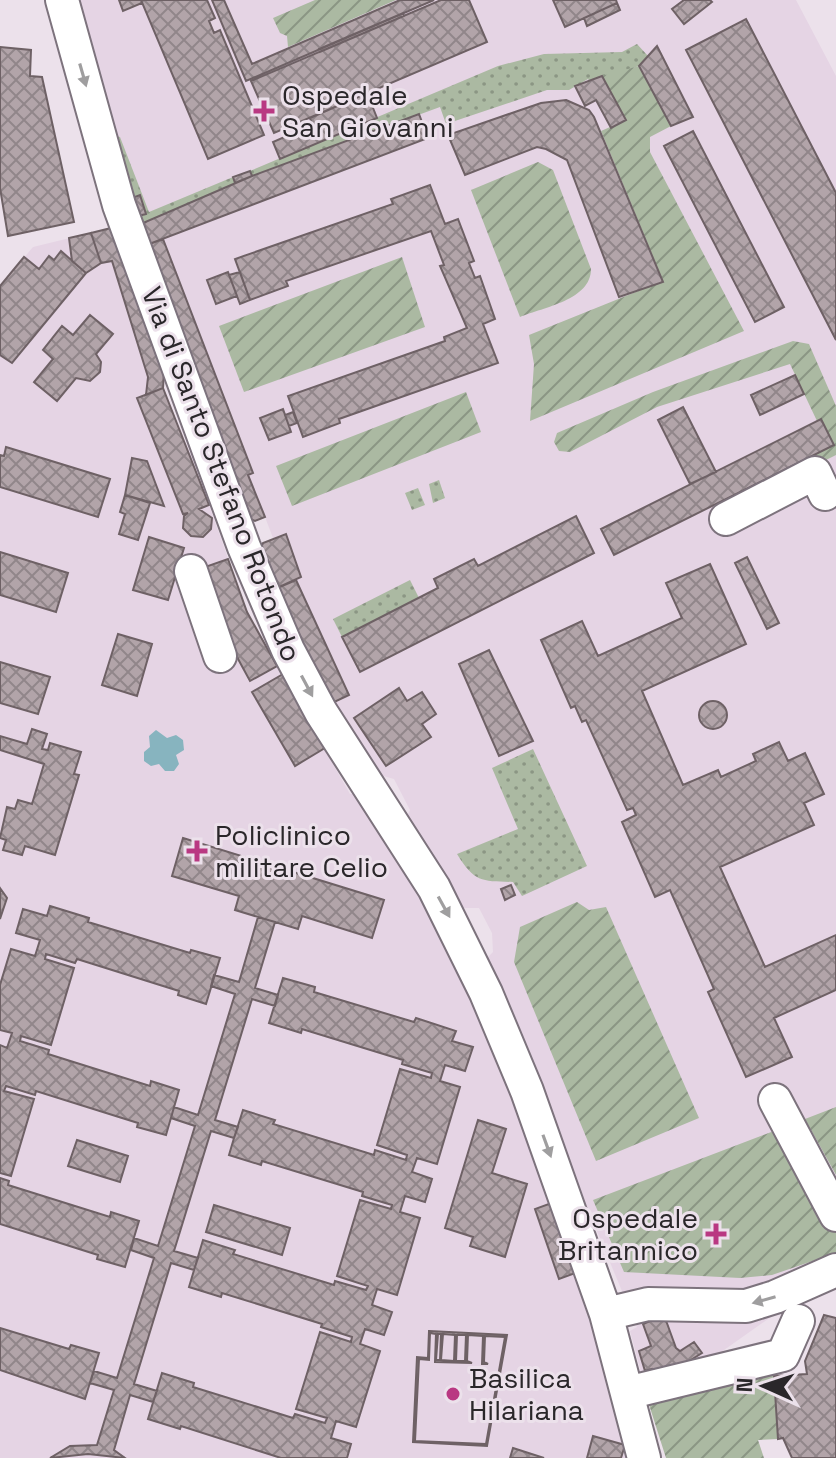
<svg xmlns="http://www.w3.org/2000/svg" width="836" height="1458" viewBox="0 0 836 1458" font-family="'Space Grotesk',sans-serif">
	<defs>
		<pattern id="grass-dots" width="8" height="8" patternUnits="userSpaceOnUse" patternTransform="scale(2)"><rect width="8" height="8" fill="#abb9a2"/><path d="M2 2h.1M6 6h.1" fill="none" stroke="#8b9684" stroke-width="1.8" stroke-linecap="round"/></pattern>
		<pattern id="garden-furrows" width="10" height="10" patternUnits="userSpaceOnUse" patternTransform="scale(2)"><rect width="10" height="10" fill="#abb9a2"/><path d="M-1 1l2-2M0 10L10 0M9 11l2-2" fill="none" stroke="#8b9684"/></pattern>
		<pattern id="building-cross-hatch" width="8" height="8" patternUnits="userSpaceOnUse" patternTransform="scale(2)"><rect width="8" height="8" fill="#b2a4a9"/><path d="M0 0l8 8M0 8l8-8" fill="none" stroke="#91868a"/></pattern>
	</defs>
	<rect width="100%" height="100%" fill="#ece1eb"/>
	<path fill="#e5d4e4" d="M78,0H796L836,76V1284L785,1307L717,1355L644,1384L630,1331L637,1327L484,961L493,952L492,933L479,908H457L405,820L410,810L394,779L380,775L374,780L275,589L273,538L265,517L255,521L245,517L136,226L96,88L91,40Z
		M119,226L163,388L195,465L247,612L350,794H357L433,909L557,1201L632,1458H0V286L33,247Z"/>
	<path fill="url(#grass-dots)" d="M637,44L648,56L639,66L590,82L588,79L569,90H547L446,124L440,107L252,176L250,171L498,66L544,54L622,52Z
		M109,134L120,137L149,212L233,177L235,183L136,226Z
		M439,480L445,498L433,503L429,484Z
		M418,488L425,505L412,510L405,493Z
		M410,580L419,598L342,637L333,619Z
		M533,749L587,866L522,896L513,882C482,881 475,883 457,854L518,829L492,768Z"/>
	<path fill="url(#garden-furrows)" d="M315,0H396L288,47L287,36L280,33L273,18Z
		M639,66L671,126L650,137V152L744,331L530,421L534,364L529,335L663,281L601,131L626,120L602,76Z
		M538,162L553,170L591,269C591,300 544,307 520,317L471,190Z
		M402,257L425,327L244,392L219,326Z
		M793,341L809,344L836,406V455L796,475L792,466L834,445L821,419L817,421L790,364L657,407L570,452L559,451L554,442L557,433L653,392Z
		M466,392L481,432L292,506L276,466Z
		M577,902L589,910L606,907L699,1118L596,1161L514,962L520,927Z
		M836,1107V1175L805,1119Z
		M782,1128L836,1230V1253L772,1275L740,1278L624,1272L593,1200Z
		M758,1370L774,1376L778,1439L758,1440L764,1458H666L645,1392Z"/>
	<path fill="#87b4bf" d="M156,730L167,738L176,735L183,740L184,750L176,755L179,764L174,771H165L159,764L151,766L144,761V752L150,747L149,736Z"/>
	<path fill="url(#building-cross-hatch)" stroke="#6e6165" stroke-width="2" fill-rule="evenodd" d="M119,0H141L142,3L123,11Z
		M141,0H207L215,18L209,21L214,33L220,30L264,135L208,159Z
		M212,0H224L252,64L400,0H434L246,81Z
		M441,0H469L487,42L274,133L251,81Z
		M553,0H616L617,3L565,27Z
		M684,0H710L712,2L684,24L672,9Z
		M617,3L620,10L587,26L584,18Z
		M403,13L404,16L320,52L319,49Z
		M746,19L836,193V340L686,50Z
		M657,46L693,117L671,126L639,66Z
		M0,47L31,50L30,76L42,77L74,222L8,236L0,188Z
		M602,76L626,120L611,128L596,100L585,106L575,86Z
		M367,93L377,118L280,159L273,142L312,125L310,118Z
		M566,100L589,110L594,117L663,282L619,297L567,160L546,149L537,147L465,175L448,135L541,103Z
		M419,114L428,138L144,246L136,226L252,176Z
		M693,131L784,307L755,322L664,146Z
		M250,171L252,176L235,183L233,177Z
		M430,185L445,224L458,219L474,261L469,263L475,278L480,276L495,319L483,324L498,363L339,419L340,423L303,437L288,396L445,341L444,337L467,328L440,266L444,265L431,231L286,281L288,286L250,300L235,259L393,204L391,199Z
		M140,195L146,214L138,216L132,198Z
		M119,226L164,371L163,388L146,395L148,377L112,261L101,263L91,233Z
		M91,233L101,263L86,273L72,261L69,238Z
		M163,239L253,473L248,475L265,517L255,521L245,517L144,246Z
		M61,251L86,273L12,363L0,355V286L24,257L39,269L49,256L54,260Z
		M228,272L237,296L216,304L207,280Z
		M240,272L250,300L240,304L229,275Z
		M90,315L113,334L96,354L101,362L100,372L90,381L76,378L57,401L34,382L53,359L43,350L62,326L73,335Z
		M795,375L804,394L760,415L751,395Z
		M163,388L209,505L199,509L212,518L211,529L203,537L191,536L183,528L184,516L188,513L183,514L137,398Z
		M683,407L716,472L690,484L658,420Z
		M283,409L291,432L269,440L260,418Z
		M293,412L297,423L289,426L285,415Z
		M821,419L834,445L614,555L601,529Z
		M6,447L110,479L98,517L0,487V455L4,456Z
		M132,458L147,461L164,506L125,495Z
		M125,495L150,503L138,540L119,534L125,514L120,512Z
		M576,516L594,553L360,672L342,637L438,588L434,579L474,559L478,566Z
		M286,534L301,577L275,589L259,552L263,543Z
		M149,537L184,548L168,600L133,590Z
		M0,552L68,573L56,612L0,595Z
		M747,557L779,623L767,629L735,563Z
		M228,559L247,612L277,666L250,681L237,657L205,567Z
		M710,564L746,644L642,691L683,785L718,770L721,777L756,761L753,754L779,742L788,761L805,753L824,794L804,803L814,825L720,867L765,967L836,935V990L774,1018L792,1057L746,1077L708,992L714,989L670,890L655,897L622,822L636,815L633,808L627,810L586,720L582,722L575,706L571,708L541,640L582,621L598,656L682,618L666,583Z
		M296,580L349,695L328,705L275,589Z
		M118,634L152,644L137,696L102,685Z
		M489,650L533,741L499,756L459,664Z
		M0,662L50,677L38,714L0,703Z
		M283,674L325,748L295,766L252,692Z
		M399,688L407,701L422,692L436,714L422,724L431,737L386,766L354,718Z
		M699 715a14 14 0 1 1 28 0a14 14 0 1 1-28 0Z
		M32,729L47,734L42,749L48,750L50,743L81,752L74,774L79,775L55,855L25,846L22,855L3,850L6,840L0,838L7,807L15,809L18,800L32,804L44,764L0,750V736L27,744Z
		M183,838L384,900L372,938L302,916L298,929L235,910L239,896L172,876Z
		M511,885L515,895L505,900L501,889Z
		M0,888L7,898L0,919Z
		M50,906L89,918L88,922L190,953L191,950L220,958L206,1004L178,995L179,991L77,959L75,963L46,954L45,959L74,968L51,1045L21,1036L20,1041L49,1050L48,1054L150,1086L151,1081L179,1090L166,1135L137,1127L138,1123L36,1091L35,1095L6,1086L4,1091L34,1099L11,1176L0,1173V1045L7,1048L12,1033L0,1030V985L11,949L35,956L40,940L16,933L23,909L47,916Z
		M258,917L275,922L255,988L278,995L275,1006L252,999L215,1120L238,1127L234,1138L211,1131L174,1251L198,1258L194,1270L171,1263L134,1384L157,1391L153,1402L130,1395L114,1450L125,1458L88,1454L50,1458L70,1446L97,1445L114,1390L90,1383L94,1371L117,1378L154,1258L131,1250L134,1238L158,1246L195,1126L171,1118L174,1107L198,1115L235,994L211,986L214,975L239,982Z
		M283,978L315,987L314,992L414,1022L416,1018L456,1031L452,1041L473,1047L465,1071L445,1065L440,1081L460,1087L437,1164L417,1158L412,1172L432,1179L425,1202L405,1196L400,1212L420,1218L397,1295L377,1289L372,1305L392,1312L384,1335L365,1329L360,1344L380,1351L356,1427L336,1421L331,1438L351,1444L347,1458H281L181,1426L180,1429L148,1419L162,1373L194,1383L193,1387L293,1418L295,1414L325,1423L327,1418L296,1409L320,1332L351,1342L352,1337L321,1327L322,1324L222,1293L221,1297L189,1287L203,1240L235,1250L233,1254L334,1285L335,1281L366,1290L368,1286L337,1276L360,1200L391,1209L392,1205L362,1196L363,1192L262,1161L261,1165L229,1155L234,1138L243,1110L275,1120L273,1124L374,1155L375,1150L406,1160L407,1155L377,1145L400,1069L431,1078L432,1073L402,1064L403,1060L302,1029L301,1033L269,1023Z
		M478,1120L506,1129L492,1173L527,1184L505,1257L470,1246L473,1237L445,1228Z
		M77,1140L128,1156L120,1182L68,1166Z
		M0,1178L9,1181L8,1185L110,1217L111,1212L139,1221L125,1267L97,1259L98,1255L0,1224Z
		M557,1201L581,1271L559,1279L535,1209Z
		M214,1205L290,1228L282,1255L206,1232Z
		M664,1315L676,1348L680,1351L694,1342L702,1353L657,1381L652,1369L645,1371L639,1351L651,1346L643,1324Z
		M824,1315L836,1318V1458H792L783,1438L778,1439L774,1376L807,1374L805,1361Z
		M0,1328L69,1349L71,1345L99,1353L85,1399L0,1370Z
		M429,1331L507,1335L487,1446L413,1442L417,1357L428,1358ZM430,1333L436,1334L435,1362L472,1363L467,1361L468,1335L483,1336L482,1364H488L484,1362L485,1336L505,1337L486,1444L415,1441L419,1359L429,1360ZM438,1334H441L440,1360H436ZM443,1334L455,1335L454,1361L441,1360ZM457,1335H466L465,1361H456Z
		M593,1436L625,1445L621,1458H587Z
		M513,1448L544,1458H510Z"/>
	<g fill="none" stroke-linecap="round" stroke-linejoin="round">
		<g stroke="#7d737d" stroke-width="36">
			<path id="minor" d="M62,0L119,205L244,547L288,650L321,712L434,888L486,993L527,1091L606,1314L644,1458
				M726,519L815,473L825,494
				M191,571L220,656
				M775,1100L836,1215
				M606,1314L648,1304L746,1306L775,1297L836,1270
				M627,1393L783,1355L798,1321"/>
		</g>
		<use href="#minor" stroke="#fff" stroke-width="32"/>
	</g>
	<defs><path id="oneway-solid" d="M-6-.8H1V-3.2L6.5 0L1 3.2V.8H-6Z" transform="scale(2)"/></defs>
	<g fill="#9f9e9f">
		<use href="#oneway-solid" transform="translate(83 75) rotate(74)"/>
		<use href="#oneway-solid" transform="translate(307 686) rotate(62)"/>
		<use href="#oneway-solid" transform="translate(444 907) rotate(61)"/>
		<use href="#oneway-solid" transform="translate(547 1146) rotate(70)"/>
		<use href="#oneway-solid" transform="translate(764 1300) rotate(164)"/>
	</g>
	<g fill="#b93882" stroke="#ece1eb" stroke-width="3">
		<path d="M260 99h8v8h8v8h-8v8h-8v-8h-8v-8h8z"/>
		<path d="M193 839h8v8h8v8h-8v8h-8v-8h-8v-8h8z"/>
		<path d="M712 1222h8v8h8v8h-8v8h-8v-8h-8v-8h8z"/>
		<circle cx="453" cy="1394" r="8"/>
	</g>
	<g text-anchor="middle" dominant-baseline="central" stroke-width="6" stroke-linejoin="round" paint-order="stroke">
		<g font-size="28" fill="#2a272a" stroke="#ece1eb" text-anchor="start">
			<text x="282" y="95">Ospedale<tspan x="282" dy="32">San Giovanni</tspan></text>
			<text x="215" y="835">Policlinico<tspan x="215" dy="32">militare Celio</tspan></text>
			<text x="698" y="1218" text-anchor="end">Ospedale<tspan x="698" dy="32">Britannico</tspan></text>
			<text x="469" y="1378">Basilica<tspan x="469" dy="32">Hilariana</tspan></text>
		</g>
		<g font-size="28" fill="#2a272a" stroke="#ece1eb">
			<text transform="translate(222 474) rotate(69)">Via di Santo Stefano Rotondo</text>
		</g>
	</g>
	<g transform="translate(764 1386) rotate(273)" stroke="#ece1eb" stroke-width="6" paint-order="stroke">
	<path d="M0-6L14 30L0 20L-14 30Z" fill="#2a272a"/>
	<text y="-12" font-size="22" font-weight="bold" text-anchor="middle" fill="#2a272a">N</text>
	</g>
</svg>
